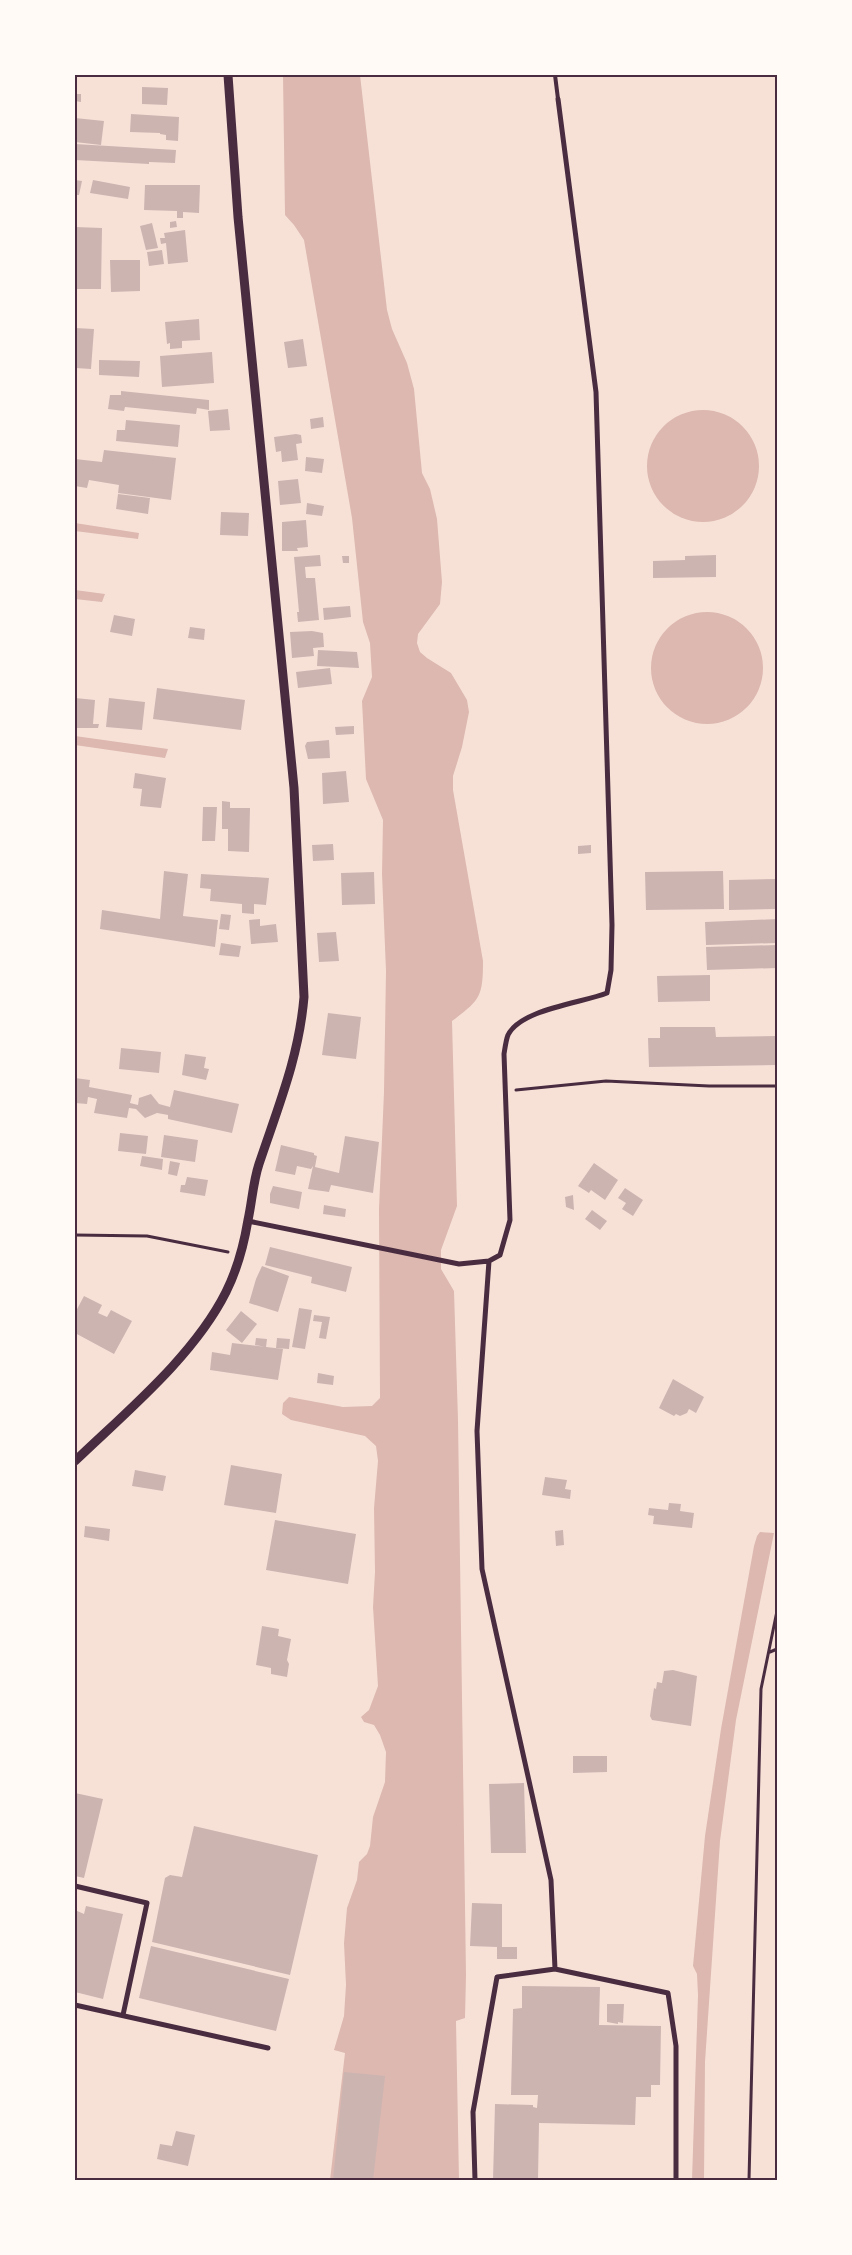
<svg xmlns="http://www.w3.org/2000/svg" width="852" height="2255" viewBox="0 0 852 2255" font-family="Cabin,sans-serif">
	<rect width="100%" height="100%" fill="#f7e1d7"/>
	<path fill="#dcb8b0" d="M283,75H360L387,310L392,329L407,363L414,389L422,473L430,489L437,519L442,582L440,604L418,634L417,643L420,652L427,658L451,673L467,700L469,712L462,747L453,776V790L483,961C483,997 480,1000 452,1021L457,1206L441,1250V1269L454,1291L458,1420L466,1975L465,2018L456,2021L459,2180H330L345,2053L334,2050L344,2016L346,1985L344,1943L347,1908L357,1880L359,1862L367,1854L370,1846L373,1817L385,1782L386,1752L380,1735L374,1725L364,1722L361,1717L369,1710L378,1686L373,1607L375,1572L374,1508L378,1461L376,1446L365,1436L291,1420L282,1414L283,1403L289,1397L343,1407L372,1406L380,1398L379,1209L384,1092L386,971L382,874L383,820L366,779L362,701L372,677L370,643L363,622L352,518L304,240L294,225L285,215Z
		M647 466a56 56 0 1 1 112 0a56 56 0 1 1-112 0Z
		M75,523L139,533L138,539L75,531Z
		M75,590L105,594L102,602L75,599Z
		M651 668a56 56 0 1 1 112 0a56 56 0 1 1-112 0Z
		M75,736L168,749L165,758L75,745Z
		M760,1532L774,1533L736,1720L720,1841L705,2062L704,2180H692L698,1995L697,1974L693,1966L705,1836L721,1729L754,1546L757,1536Z"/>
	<path fill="#ccb4b1" d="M142,87L168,88L167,105L142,104Z
		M75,94H81V102L75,101Z
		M131,114L179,117L178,141L166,140V135L160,134V133L130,132Z
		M75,118L104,121L101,145L75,142Z
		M75,144L176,150L175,163L149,162V164L75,160Z
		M75,180L82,181L79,195H75Z
		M93,180L130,187L128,199L90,193Z
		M145,185H200L199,213L183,212V218H177V211L144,210Z
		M176,221L177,227L170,228V222Z
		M152,223L158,248L146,250L140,226Z
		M75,227L102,228L101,289H75Z
		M185,230L188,262L168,264L166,243L161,244L160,238H165L164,233Z
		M162,250L164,264L149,266L147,252Z
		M110,260H140V291L111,292Z
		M199,319L200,340L182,341V348L170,349V343L167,344L165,322Z
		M75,328L94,329L91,369L75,368Z
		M303,339L307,366L288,368L284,342Z
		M212,352L214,383L162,387L160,356Z
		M99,360L140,361L139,377L99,375Z
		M121,391L209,400V410L197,408L196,414L125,407L124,411L108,409L110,395H121Z
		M228,409L230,430L210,431L208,411Z
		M323,417L324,427L311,429L310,419Z
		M126,420L180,425L178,447L116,441L117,430H125Z
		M296,434L301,435L302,443L296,444L298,460L282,462L281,451L276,452L274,437Z
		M104,450L176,458L171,500L118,493L119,485L89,480L87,488L75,486V459L102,462Z
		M306,457L324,459L322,473L305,471Z
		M298,479L301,503L280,505L278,481Z
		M118,494L150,498L148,514L116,509Z
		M307,503L324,506L322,516L306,514Z
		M221,512L249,513L248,536L220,535Z
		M306,520L308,547L297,548L298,551H282V522Z
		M320,555L321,566L305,567L306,578H315L319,620L298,622L297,612H299L294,557Z
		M716,555V577L653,578V561L685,560V556Z
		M342,556H349V563H343Z
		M350,606L351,617L324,620L323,608Z
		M114,615L135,619L132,636L110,632Z
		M190,627L205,629L204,640L188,638Z
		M312,631L323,633L324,647L313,648L314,656L292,658L290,632Z
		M318,650L357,652L359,668L317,666Z
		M330,668L332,684L298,688L296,672Z
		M157,688L245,700L241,730L153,719Z
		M75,698L95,700L93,724H99L98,728H75Z
		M109,698L145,702L142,730L106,727Z
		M354,726V734L336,735L335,727Z
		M329,740L330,758L308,759L305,746L307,742Z
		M346,771L349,802L323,804L322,773Z
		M135,773L166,778L161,808L140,806L142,789L133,788Z
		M222,801L230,802V808H250L249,852L228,851V829H222Z
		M203,807H217L215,841H202Z
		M333,844L334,860L313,861L312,845Z
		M591,845V853L578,854V846Z
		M164,871L188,874L183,916L218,920L215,947L100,929L102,910L160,919Z
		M723,871L724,909L646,910L645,872Z
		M374,872L375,904L342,905L341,873Z
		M201,874L269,878L266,905L254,904V914L242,913V904L210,901L211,889L200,888Z
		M777,879V909L729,910V880Z
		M221,914L231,915L229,930L219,929Z
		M260,919V926L276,924L278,942L251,944L249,920Z
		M777,919V943L706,945L705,922Z
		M336,932L339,961L319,962L317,933Z
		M221,943L241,946L239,957L219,955Z
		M777,945V968L707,970L706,947Z
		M710,975V1001L658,1002L657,976Z
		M328,1013L361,1017L356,1059L322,1055Z
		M660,1027H715L716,1037L777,1036V1065L649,1067L648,1038H660Z
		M121,1048L161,1052L159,1073L119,1069Z
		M185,1054L206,1057L204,1068L209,1069L206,1080L182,1075Z
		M75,1078L90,1080L89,1087L132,1095L130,1103L138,1105L139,1098L151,1094L159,1104L170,1107L174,1090L239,1104L232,1133L168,1119V1115L157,1113L145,1118L136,1109L129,1108L127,1118L94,1113L97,1099L88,1097L87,1104L75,1103Z
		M120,1133L148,1136L146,1154L118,1151Z
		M164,1135L198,1140L195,1162L161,1157Z
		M345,1136L379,1142L373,1193L331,1185L329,1192L308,1189L313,1166L311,1169L297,1166L295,1175L275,1171L281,1145L314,1153V1155L317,1156L315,1167L339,1173Z
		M142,1156L163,1159L162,1170L140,1166Z
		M170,1161L180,1163L177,1176L168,1174Z
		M594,1163L618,1180L605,1200L591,1190L589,1193L578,1186Z
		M187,1177L208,1180L205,1196L180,1192L181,1185H185Z
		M273,1186L302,1192L299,1209L270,1203V1194Z
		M625,1188L643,1200L633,1216L622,1209L626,1203L618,1198Z
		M573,1195L574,1210L566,1207L565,1197Z
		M324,1205L346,1209L345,1217L323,1214Z
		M592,1210L607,1221L600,1230L585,1219Z
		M270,1247L352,1267L346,1292L311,1283L312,1277L265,1265Z
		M262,1266L289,1276L278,1312L249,1303L256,1279Z
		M84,1296L102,1305L98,1313L107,1317L111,1310L132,1321L114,1354L75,1333V1313Z
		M299,1308L312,1310L305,1349L292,1347Z
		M241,1311L257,1324L242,1343L226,1330Z
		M314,1315L330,1317L326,1339L319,1338L322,1322L313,1321Z
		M256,1338L267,1339L266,1347L255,1345Z
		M277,1338L290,1339L289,1349L276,1348Z
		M232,1343L283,1349L278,1380L210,1370L212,1352L230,1355Z
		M318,1373L334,1376L333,1385L317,1383Z
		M673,1379L704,1397L696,1413L689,1409L687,1413L680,1416L676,1414L674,1416L659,1408Z
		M231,1465L282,1474L276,1513L224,1505Z
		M135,1470L166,1476L163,1491L132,1486Z
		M545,1477L567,1480L565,1489L571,1490L570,1499L542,1495Z
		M669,1503L681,1504L680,1511L694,1513L692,1528L653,1524L654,1516L648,1515L649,1508L668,1510Z
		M275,1520L356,1534L348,1584L266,1570Z
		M85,1526L110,1529L109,1541L84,1537Z
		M563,1530L564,1545L556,1546L555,1531Z
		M262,1626L279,1629L278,1636L291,1639L287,1660L289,1664L287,1677L271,1674V1668L256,1665Z
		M673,1670L697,1676L691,1726L652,1720L650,1716L654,1688L656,1689L657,1682L662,1683L664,1671Z
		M573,1756H607V1772L573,1773Z
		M524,1783L526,1853H491L489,1784Z
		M75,1793L103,1799L84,1878L75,1876Z
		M194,1826L318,1855L290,1975L152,1942L165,1878L170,1875L182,1877Z
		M472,1903L502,1904V1947H517V1959H497V1947L470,1946Z
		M86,1906L123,1914L103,1999L75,1992V1910L84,1914Z
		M151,1946L289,1979L276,2031L139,1998Z
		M522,1986L600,1987L599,2025L661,2026L660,2085H651V2097H636L635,2125L539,2123L538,2180H493L495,2104L533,2105V2107L537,2108L538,2095H511L513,2009L522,2008Z
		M607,2004H624L623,2023L618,2022V2024L607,2022Z
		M344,2072L385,2076L373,2180H333Z
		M176,2131L195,2135L188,2166L157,2159L160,2144L172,2146Z"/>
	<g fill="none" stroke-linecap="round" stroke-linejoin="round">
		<path stroke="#4a2c40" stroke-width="3" d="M516,1090L606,1081L709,1086H777
			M75,1235L147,1236L228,1252
			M770,1652L777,1649
			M749,2180L761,1689L777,1611"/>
		<path stroke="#4a2c40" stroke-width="4" d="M555,75L558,99"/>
		<path stroke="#4a2c40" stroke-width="5" d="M248,1221L459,1264L489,1261L500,1255L510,1220L504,1054C505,1048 506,1040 508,1035C521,1009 582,1003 607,993L611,970L612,925L596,392L558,99
			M489,1261L477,1431L482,1569L551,1880L555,1969
			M75,1886L147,1903L123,2015
			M75,2005L268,2048
			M475,2180L473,2112L497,1977L555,1969L668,1993L676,2046V2180"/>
		<path stroke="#4a2c40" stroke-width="9" d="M75,1461C126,1412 194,1356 226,1292C237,1270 244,1244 248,1220C252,1202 253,1182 259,1164C278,1107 299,1057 304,997L294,788L238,217L228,75"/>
	</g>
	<rect width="852" height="2255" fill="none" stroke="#fffaf5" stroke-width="152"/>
	<rect x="76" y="76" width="700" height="2103" fill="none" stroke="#4a2c40" stroke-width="2"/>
</svg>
